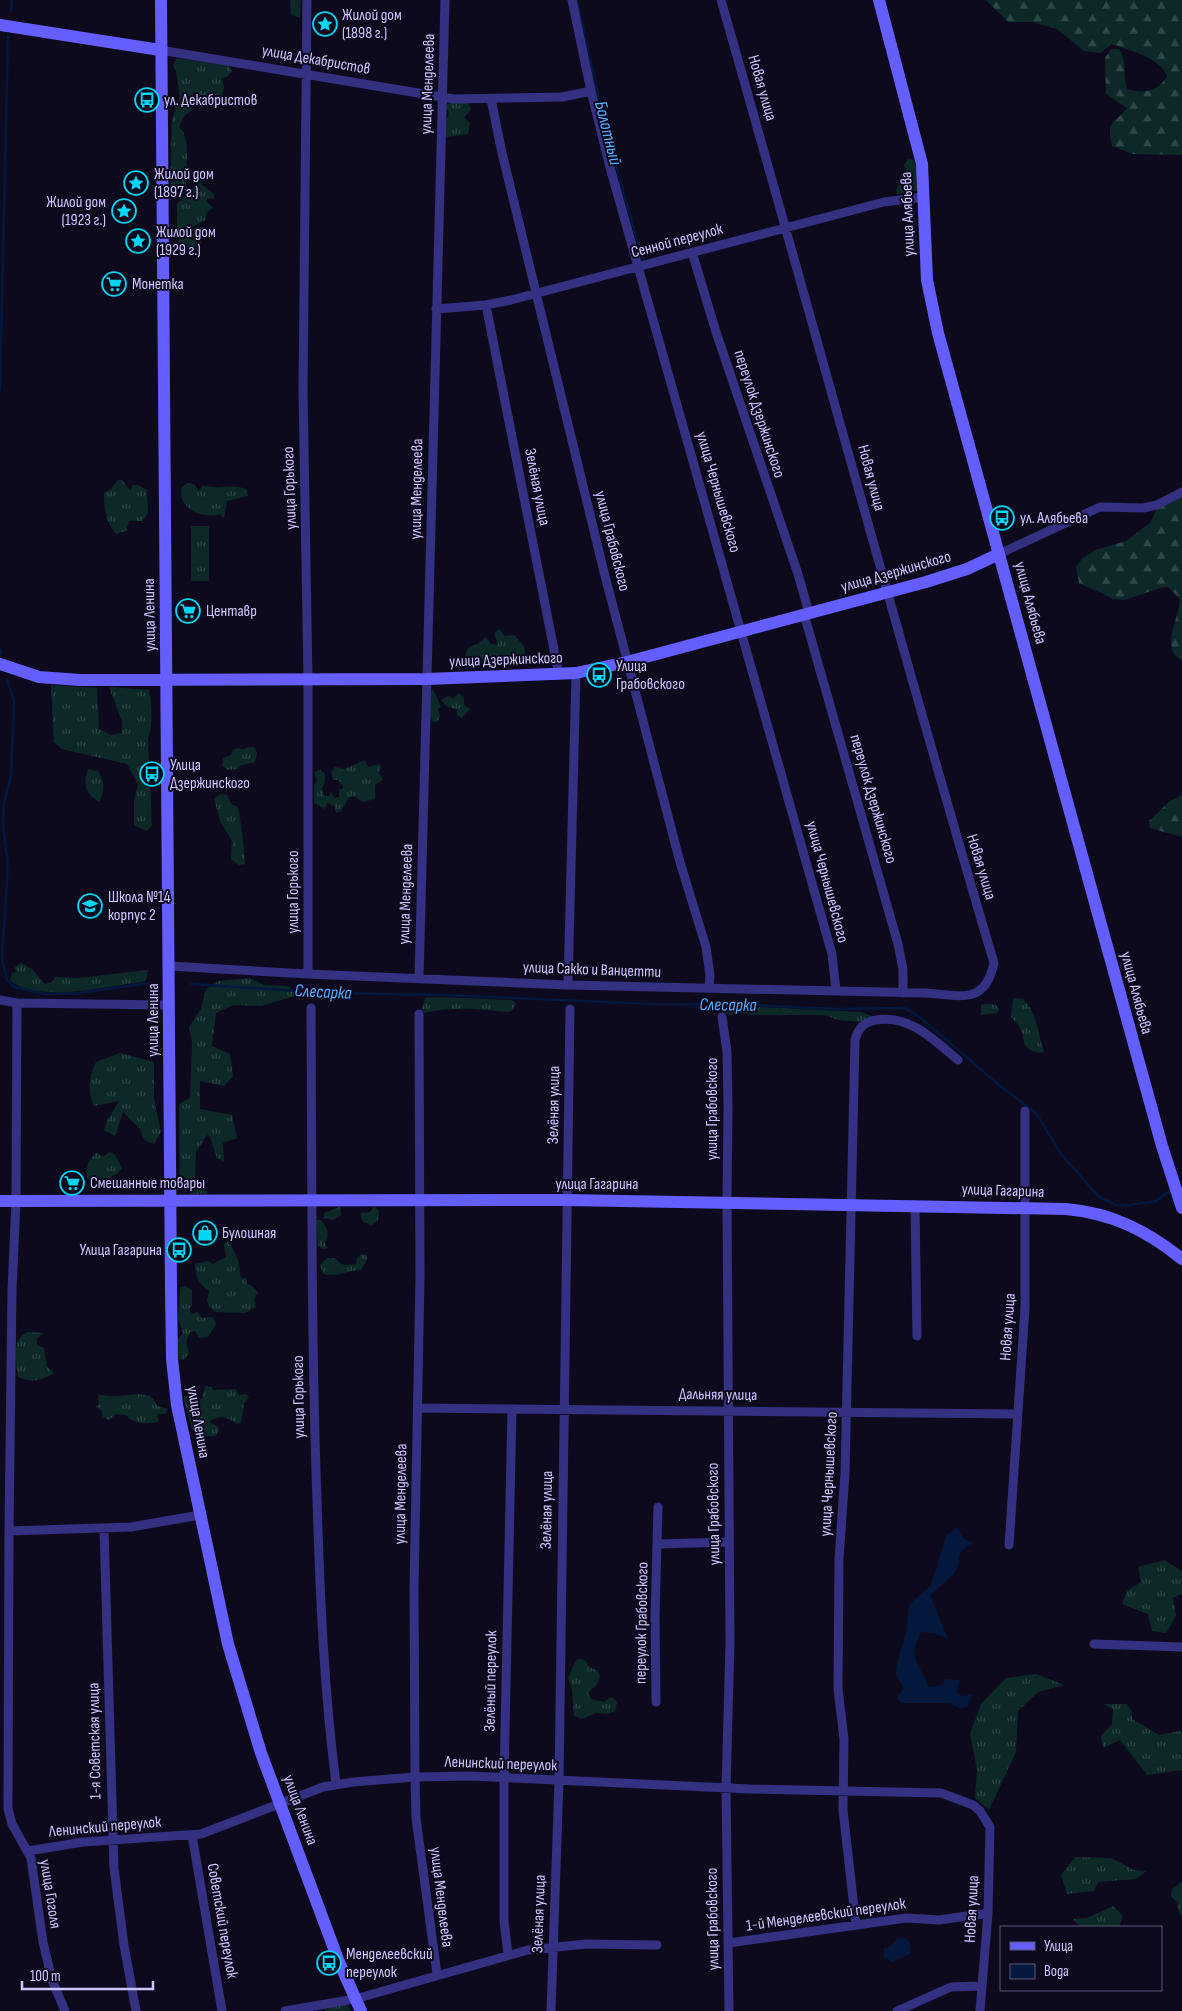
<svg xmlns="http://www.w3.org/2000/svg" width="1182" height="2011" viewBox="0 0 1182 2011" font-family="'Sofia Sans Condensed',sans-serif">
	<defs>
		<pattern id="grass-tufts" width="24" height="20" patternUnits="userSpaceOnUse" patternTransform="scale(1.25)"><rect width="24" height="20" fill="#0c2928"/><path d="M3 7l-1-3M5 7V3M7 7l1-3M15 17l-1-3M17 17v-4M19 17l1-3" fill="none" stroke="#2e4748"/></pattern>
		<pattern id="forest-firs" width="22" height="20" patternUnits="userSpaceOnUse" patternTransform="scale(1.25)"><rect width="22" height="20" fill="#0c2928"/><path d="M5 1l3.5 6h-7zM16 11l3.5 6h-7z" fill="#2e4748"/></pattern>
	</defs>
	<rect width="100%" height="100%" fill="#0e0a1e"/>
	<path fill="url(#grass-tufts)" d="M290,0H301L300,18L291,15Z
		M177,58L229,66L232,71L228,76L221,79L224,86L221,100L214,105L205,97L194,92L190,100L192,110L184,116L179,127C192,137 185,172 186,187L176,197L170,196L172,119L180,97L176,71L173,65Z
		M468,101L471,110L464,117L470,123L468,134L446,137L445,122L449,114L446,105L452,102Z
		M908,159L914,160L920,183L916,191L898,194L896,190L902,179H909L904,165Z
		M208,173L201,184L214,194V199L208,198L206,201L213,208L207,212L205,220L185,231L192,240L196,239L193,228H198L201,244L195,252H182L178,244L181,233L177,229V204Z
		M118,480H122L130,490L133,485H138L147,490L148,513L142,521H129L126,531L116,534C106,522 104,508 104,493L111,489Z
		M188,483L195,485L198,492L203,485C218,491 234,482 247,490L248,496L227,501L224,518L220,514C202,519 177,509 182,487Z
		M191,526H209V581H191Z
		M500,629L504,636L514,635L524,646L526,665L461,668L468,648L479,643L486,637L491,644L498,645L494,633Z
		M51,685L97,688L99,729L111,735L122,733V722L109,687L149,690C152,707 153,722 148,739L152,826L146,831L134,825V800L138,784L127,764L62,749L54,742Z
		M433,689L441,707L438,709L440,716L438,721L433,722C427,714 428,696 433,689Z
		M458,693L464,697V705L470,709L462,718L457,715V709L447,707L441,700L448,696L453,699Z
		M248,747H255L257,753L255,762L241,765L238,769L229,770L222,766L223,758L231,755L233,750L238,748L243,750Z
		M365,760L368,767L380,764L381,768L378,773L381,775L383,780L375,785V799L363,802L354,796L348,798L342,810L336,813L334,806L327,803L325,809L314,803V785L317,781L314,772L320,770L325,774V782L322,788L324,796H329L331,791L334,798L339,797V789H342L343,786L338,780H333L331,772L335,767L344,769Z
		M88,769L98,771C105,782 105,790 99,802C85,793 83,784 88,769Z
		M220,794L227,795L232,805L237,806C240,811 245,856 245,864L239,865L231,859L232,841L220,821L214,799Z
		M21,963L32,969L45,984L52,982L55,977L79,978L148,970L146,981L141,982C109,986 36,1004 10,980L12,973L16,972L15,967Z
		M249,978L264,985L287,986L298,995L261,1006L233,1005L216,1013L212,1046L230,1054L233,1076L224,1086L200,1081V1109L232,1115L237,1138L223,1143L224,1162L217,1158L210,1137L207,1135L196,1152L195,1180L209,1193L190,1194L188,1182L180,1179L179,1104L190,1098L192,1042L189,1027L201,1009L206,989L219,981Z
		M440,997L511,1000L516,1003L512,1011L507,1012C479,1009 452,1006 424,1013L422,1008L425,998Z
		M1013,998L1023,999C1038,1014 1037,1032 1044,1051L1041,1053C1019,1050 1027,1040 1019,1026C1017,1023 1013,1020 1011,1017Z
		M984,1004H995L999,1009L997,1013L981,1015V1005Z
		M756,1007L861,1012L872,1016L862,1022L839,1020L823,1015H748L737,1011L730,1015L724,1013L722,1008Z
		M120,1053L154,1062V1099L161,1132L154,1144L144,1140L140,1129L123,1112L115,1136L104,1130L107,1121L119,1101L94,1106C87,1091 89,1077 96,1062Z
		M97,1152L102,1157L110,1152L115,1155L122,1168C113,1179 101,1183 87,1179C86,1167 88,1160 97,1152Z
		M374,1206L379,1211L378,1221L371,1225L363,1222L360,1213L370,1212Z
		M340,1207L341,1215L333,1220L324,1218V1213Z
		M320,1220C327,1226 330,1234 325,1243L328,1248L322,1249L318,1245L316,1221Z
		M229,1241L238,1260L241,1278H246L247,1284L251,1285L258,1292L254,1299L256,1307L245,1313L216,1312L209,1307L207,1300L209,1291C199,1284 195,1276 195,1264L208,1261L213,1264L226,1257L224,1243Z
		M361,1254L366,1255L367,1259L361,1270C348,1270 335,1278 323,1274L320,1265L327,1258H335C341,1266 346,1266 356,1264L357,1258Z
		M185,1286L192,1290V1305L189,1309L192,1314L198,1312L201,1318L213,1317L216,1324L208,1337L199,1338L195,1331L190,1332L186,1342L189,1353L184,1360L179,1359L176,1342L183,1333L178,1319L180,1287Z
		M27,1332L44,1333L37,1338V1345L44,1348L47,1367L54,1373C41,1381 32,1383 18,1377C16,1362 11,1340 27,1332Z
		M205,1386L212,1387L213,1390L236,1389L239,1395L246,1394L249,1397L244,1404L241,1423L237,1424C227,1417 220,1414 209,1422L218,1427L219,1431L216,1436C192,1438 192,1432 187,1411C186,1405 184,1403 184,1396L193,1400L202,1399Z
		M98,1394C117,1400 130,1392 146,1395C152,1396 155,1401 157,1406L168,1409L165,1414H157L159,1422C147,1424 134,1425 126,1415L116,1414L109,1420L103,1417L101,1409L96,1407L99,1403Z
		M1164,1560L1182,1571V1594L1173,1598L1176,1616L1166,1633L1152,1631L1148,1614L1122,1604L1127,1591L1141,1582L1138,1567Z
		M581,1659L586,1661L589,1667L598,1671L600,1677L597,1684L588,1693L591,1699L604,1702L611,1697L615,1699L617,1703L615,1711L609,1714L596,1713L582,1719L574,1716L572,1689L568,1678L576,1660Z
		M1036,1674L1064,1685L1038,1692L1018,1711L1016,1752L989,1810L975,1798L977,1769L970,1734L981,1704L1006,1678Z
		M1103,1704H1127L1132,1712V1719L1159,1735L1180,1731L1182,1732V1770L1147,1775L1120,1740L1103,1748L1101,1736L1112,1724L1113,1709Z
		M1075,1857L1111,1858L1134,1870L1146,1871L1136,1879L1098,1882L1094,1891L1067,1894L1061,1875Z
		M1182,1882V1916L1179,1913L1177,1902L1171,1897L1172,1889Z
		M1113,1906L1123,1916L1119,1927H1080L1073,1919L1087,1918Z
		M346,2004L351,2011H324L332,2006Z"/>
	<path fill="url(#forest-firs)" d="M986,0H1182V155L1133,154L1112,146C1106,119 1114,125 1127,108L1106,94L1105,58L1111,49H1119C1127,60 1123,75 1127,89C1144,94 1158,92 1167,76C1161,58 1129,50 1112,44L1100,53L1084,51L1057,29L1032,22H1008Z
		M1182,497V660C1159,650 1180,616 1180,599L1168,587L1160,588L1124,600L1114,599L1079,583L1076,567L1082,559L1095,550L1126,541L1151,522L1156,510Z
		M1182,795V837L1150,828L1149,821L1170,801Z"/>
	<path fill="#04183d" d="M957,1527L964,1539L974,1543C950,1553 965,1559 954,1573C947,1582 937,1588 930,1595L948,1639L934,1633L921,1632C905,1664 922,1662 928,1687L943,1685L945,1679L959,1680L957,1693L961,1696L972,1695L967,1707L960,1708L949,1703H901L897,1697L904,1688L895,1673L907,1628L909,1605L931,1585L946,1536Z
		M898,1938L907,1939L910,1944V1954L892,1962L889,1959L884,1958V1948L890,1947Z"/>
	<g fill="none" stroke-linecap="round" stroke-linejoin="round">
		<path stroke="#04183d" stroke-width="2.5" d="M577,0L606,131L644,264
			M11,12L12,0
			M0,390L8,36
			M0,649L1,654
			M7,680L14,701L11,775L4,803L3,825L8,867L2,958L7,980L14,987L45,994L79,993L149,983
			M191,984L330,993L445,995L653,1004L754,1005L836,1009L905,1008L921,1018L999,1085L1036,1113L1061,1154L1099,1197L1116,1205L1124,1206L1156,1201L1166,1193L1173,1192"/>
		<path stroke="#343082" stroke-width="9" d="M307,0L303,390L308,678V974
			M572,0L591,91L611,171L832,954L836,991
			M160,50L454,99L562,97L591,91
			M491,99L502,153L604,572L680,862L706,947L710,975L709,988
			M692,252L716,332L798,574L809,613
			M486,305L559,675
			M436,309L486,305L511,300L884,202L924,197
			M999,554L1100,507L1143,508L1157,505L1182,492
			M804,614L898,944L903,970V993
			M169,966L308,974L568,985L926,993C959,995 985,1006 994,963C899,643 813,321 721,0
			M419,978L445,0
			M568,985L576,673
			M0,1000L17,1003L169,1005
			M17,1003L16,1202L12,1290L9,1531L8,1809L12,1824L31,1858L43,1942L52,1980L65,2011
			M311,1008C312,1172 311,1336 317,1500C320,1595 324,1690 336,1784
			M419,1014L420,1278L414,1588L415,1777L416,1818L437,1974
			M722,1017L727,1052L728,1107L727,1201L730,1643L726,1788L729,2011
			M915,1205L917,1336
			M418,1408L1017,1414
			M104,1529L114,1868L124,1945L136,2011
			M9,1531L131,1527L200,1515
			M658,1544L729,1542
			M1009,1545L1025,1308V1111
			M1094,1644L1182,1647
			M656,1702L655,1617L658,1507
			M192,1835L222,2011
			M28,1851L83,1842L201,1834L323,1787L353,1782L415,1777L470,1776L750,1789L941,1793L973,1805L980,1811L990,1827L988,1913L980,2011
			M856,1925L843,1810L844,1739L838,1689L839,1559L845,1473L855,1040C858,1028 864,1022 876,1020C910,1014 935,1041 958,1060
			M729,1943L906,1918L939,1920L988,1913
			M508,1954L504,1921V1778L512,1409
			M285,2011L355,1999L528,1950L586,1944L657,1945
			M551,2011L559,1781L570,1009
			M897,2011L951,1987L981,1986"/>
		<path stroke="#645eff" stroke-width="12" d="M161,0L171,1290L172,1359L177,1405L228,1644L261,1753L339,1962L361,2011
			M879,0L922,164L927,280L938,333L1162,1146L1182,1208
			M0,25L160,50
			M0,664L39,677L80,680L427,679L576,673L627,662L926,582L967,569L999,554
			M0,1201L566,1200L1066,1209C1111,1213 1146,1230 1182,1259"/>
	</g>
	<defs>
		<g id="sight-ring" transform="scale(1.25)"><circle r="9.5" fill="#0e0a1e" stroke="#00d6f2" stroke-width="1.5"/><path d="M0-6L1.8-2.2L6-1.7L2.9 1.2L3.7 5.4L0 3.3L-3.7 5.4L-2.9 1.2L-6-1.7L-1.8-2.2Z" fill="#00d6f2"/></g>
		<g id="bus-ring" transform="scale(1.25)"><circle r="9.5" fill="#0e0a1e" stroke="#00d6f2" stroke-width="1.5"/><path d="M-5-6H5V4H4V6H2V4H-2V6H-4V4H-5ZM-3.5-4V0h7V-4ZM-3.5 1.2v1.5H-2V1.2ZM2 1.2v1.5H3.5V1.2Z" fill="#00d6f2"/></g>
		<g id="supermarket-ring" transform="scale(1.25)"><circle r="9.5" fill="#0e0a1e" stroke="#00d6f2" stroke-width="1.5"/><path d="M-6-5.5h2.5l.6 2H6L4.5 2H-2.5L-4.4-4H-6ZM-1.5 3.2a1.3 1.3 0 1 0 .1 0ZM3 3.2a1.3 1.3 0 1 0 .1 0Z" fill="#00d6f2"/></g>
		<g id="school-ring" transform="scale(1.25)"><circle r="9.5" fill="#0e0a1e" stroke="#00d6f2" stroke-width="1.5"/><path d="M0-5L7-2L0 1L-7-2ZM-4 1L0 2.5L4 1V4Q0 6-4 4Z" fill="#00d6f2"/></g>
		<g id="shop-ring" transform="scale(1.25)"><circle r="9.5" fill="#0e0a1e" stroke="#00d6f2" stroke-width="1.5"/><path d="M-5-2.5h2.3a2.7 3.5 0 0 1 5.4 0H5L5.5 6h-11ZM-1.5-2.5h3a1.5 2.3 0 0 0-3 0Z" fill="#00d6f2"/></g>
	</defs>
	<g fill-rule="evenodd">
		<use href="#sight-ring" x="325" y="24"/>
		<use href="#bus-ring" x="147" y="100"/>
		<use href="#sight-ring" x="136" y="183"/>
		<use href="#sight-ring" x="124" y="211"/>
		<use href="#sight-ring" x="138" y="241"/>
		<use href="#supermarket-ring" x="114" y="284"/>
		<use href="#bus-ring" x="1002" y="518"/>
		<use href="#supermarket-ring" x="188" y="611"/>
		<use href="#bus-ring" x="599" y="675"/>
		<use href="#bus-ring" x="152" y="774"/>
		<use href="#school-ring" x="90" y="906"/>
		<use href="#supermarket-ring" x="72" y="1183"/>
		<use href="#shop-ring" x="205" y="1233"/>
		<use href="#bus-ring" x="179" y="1250"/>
		<use href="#bus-ring" x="329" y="1963"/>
	</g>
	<g text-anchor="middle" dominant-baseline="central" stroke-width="4" stroke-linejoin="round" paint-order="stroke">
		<g font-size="16" fill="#cec7ff" stroke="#0e0a1e" text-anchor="start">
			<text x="342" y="15">Жилой дом<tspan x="342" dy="18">(1898 г.)</tspan></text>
			<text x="164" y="100">ул. Декабристов</text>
			<text x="154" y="174">Жилой дом<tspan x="154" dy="18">(1897 г.)</tspan></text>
			<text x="106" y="202" text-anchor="end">Жилой дом<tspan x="106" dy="18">(1923 г.)</tspan></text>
			<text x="156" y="232">Жилой дом<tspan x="156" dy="18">(1929 г.)</tspan></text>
			<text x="132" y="284">Монетка</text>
			<text x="1020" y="518">ул. Алябьева</text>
			<text x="206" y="611">Центавр</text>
			<text x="616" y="666">Улица<tspan x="616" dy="18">Грабовского</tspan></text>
			<text x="170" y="765">Улица<tspan x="170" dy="18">Дзержинского</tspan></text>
			<text x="108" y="897">Школа №14<tspan x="108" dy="18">корпус 2</tspan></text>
			<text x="90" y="1183">Смешанные товары</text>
			<text x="222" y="1233">Булошная</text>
			<text x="162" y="1250" text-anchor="end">Улица Гагарина</text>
			<text x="346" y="1954">Менделеевский<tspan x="346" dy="18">переулок</tspan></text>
		</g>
		<g font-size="16" fill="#cec7ff" stroke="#0e0a1e">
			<text transform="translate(316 60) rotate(10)">улица Декабристов</text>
			<text transform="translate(428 84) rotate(-88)">улица Менделеева</text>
			<text transform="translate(762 88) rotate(74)">Новая улица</text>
			<text transform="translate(908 214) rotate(-92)">улица Алябьева</text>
			<text transform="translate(677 241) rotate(-15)">Сенной переулок</text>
			<text transform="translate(759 414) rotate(72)">переулок Дзержинского</text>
			<text transform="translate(871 478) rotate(75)">Новая улица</text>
			<text transform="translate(537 487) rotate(79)">Зелёная улица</text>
			<text transform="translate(290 488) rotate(-92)">улица Горького</text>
			<text transform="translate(417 489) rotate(-89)">улица Менделеева</text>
			<text transform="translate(718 492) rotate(74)">улица Чернышевского</text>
			<text transform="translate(612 541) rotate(76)">улица Грабовского</text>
			<text transform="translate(896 572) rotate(-16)">улица Дзержинского</text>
			<text transform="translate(1030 603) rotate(75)">улица Алябьева</text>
			<text transform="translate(150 615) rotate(-91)">улица Ленина</text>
			<text transform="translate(506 660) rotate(-2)">улица Дзержинского</text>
			<text transform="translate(873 799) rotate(74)">переулок Дзержинского</text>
			<text transform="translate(981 867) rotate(73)">Новая улица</text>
			<text transform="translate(827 882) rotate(75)">улица Чернышевского</text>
			<text transform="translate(293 892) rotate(-90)">улица Горького</text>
			<text transform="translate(406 894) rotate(-88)">улица Менделеева</text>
			<text transform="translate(592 970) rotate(2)">улица Сакко и Ванцетти</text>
			<text transform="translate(1136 993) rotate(75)">улица Алябьева</text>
			<text transform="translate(153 1020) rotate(-90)">улица Ленина</text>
			<text transform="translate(554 1105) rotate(-89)">Зелёная улица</text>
			<text transform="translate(712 1109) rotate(-90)">улица Грабовского</text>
			<text x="597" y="1184">улица Гагарина</text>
			<text transform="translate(1003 1191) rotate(2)">улица Гагарина</text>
			<text transform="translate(1008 1327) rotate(-86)">Новая улица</text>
			<text transform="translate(718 1395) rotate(1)">Дальняя улица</text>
			<text transform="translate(299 1397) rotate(-91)">улица Горького</text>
			<text transform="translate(198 1422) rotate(80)">улица Ленина</text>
			<text transform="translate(829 1474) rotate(-87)">улица Чернышевского</text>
			<text transform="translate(401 1494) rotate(-89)">улица Менделеева</text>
			<text transform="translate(547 1510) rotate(-89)">Зелёная улица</text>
			<text transform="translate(714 1514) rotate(-91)">улица Грабовского</text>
			<text transform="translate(642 1623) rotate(-89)">переулок Грабовского</text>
			<text transform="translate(491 1681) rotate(-89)">Зелёный переулок</text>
			<text transform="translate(95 1741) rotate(-91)">1-я Советская улица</text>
			<text transform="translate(501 1764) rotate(2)">Ленинский переулок</text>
			<text transform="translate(300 1810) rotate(70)">улица Ленина</text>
			<text transform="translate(105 1827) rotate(-5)">Ленинский переулок</text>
			<text transform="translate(50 1894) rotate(81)">улица Гоголя</text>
			<text transform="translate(441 1897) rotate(83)">улица Менделеева</text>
			<text transform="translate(972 1909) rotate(-87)">Новая улица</text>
			<text transform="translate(539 1914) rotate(-88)">Зелёная улица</text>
			<text transform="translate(826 1915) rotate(-8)">1-й Менделеевский переулок</text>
			<text transform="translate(713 1919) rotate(-91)">улица Грабовского</text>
			<text transform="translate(222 1921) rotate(80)">Советский переулок</text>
		</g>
		<g font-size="18" font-style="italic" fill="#55aeff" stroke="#0e0a1e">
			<text transform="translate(608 133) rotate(76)">Болотный</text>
			<text transform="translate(323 992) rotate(3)">Слесарка</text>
			<text transform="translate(728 1005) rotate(1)">Слесарка</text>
		</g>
	</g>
	<rect x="1000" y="1926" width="162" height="65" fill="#0e0a1e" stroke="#5b5678"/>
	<rect x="1010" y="1942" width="25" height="8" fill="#645eff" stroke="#5b5678"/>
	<text x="1044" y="1951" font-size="15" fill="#cec7ff">Улица</text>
	<rect x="1010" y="1964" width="25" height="15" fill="#04183d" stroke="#5b5678"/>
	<text x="1044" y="1976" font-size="15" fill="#cec7ff">Вода</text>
	<path d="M22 1981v8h131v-8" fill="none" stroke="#cec7ff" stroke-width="2.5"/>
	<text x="30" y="1981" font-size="15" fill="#cec7ff" stroke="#0e0a1e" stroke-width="4" paint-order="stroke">100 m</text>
</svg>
